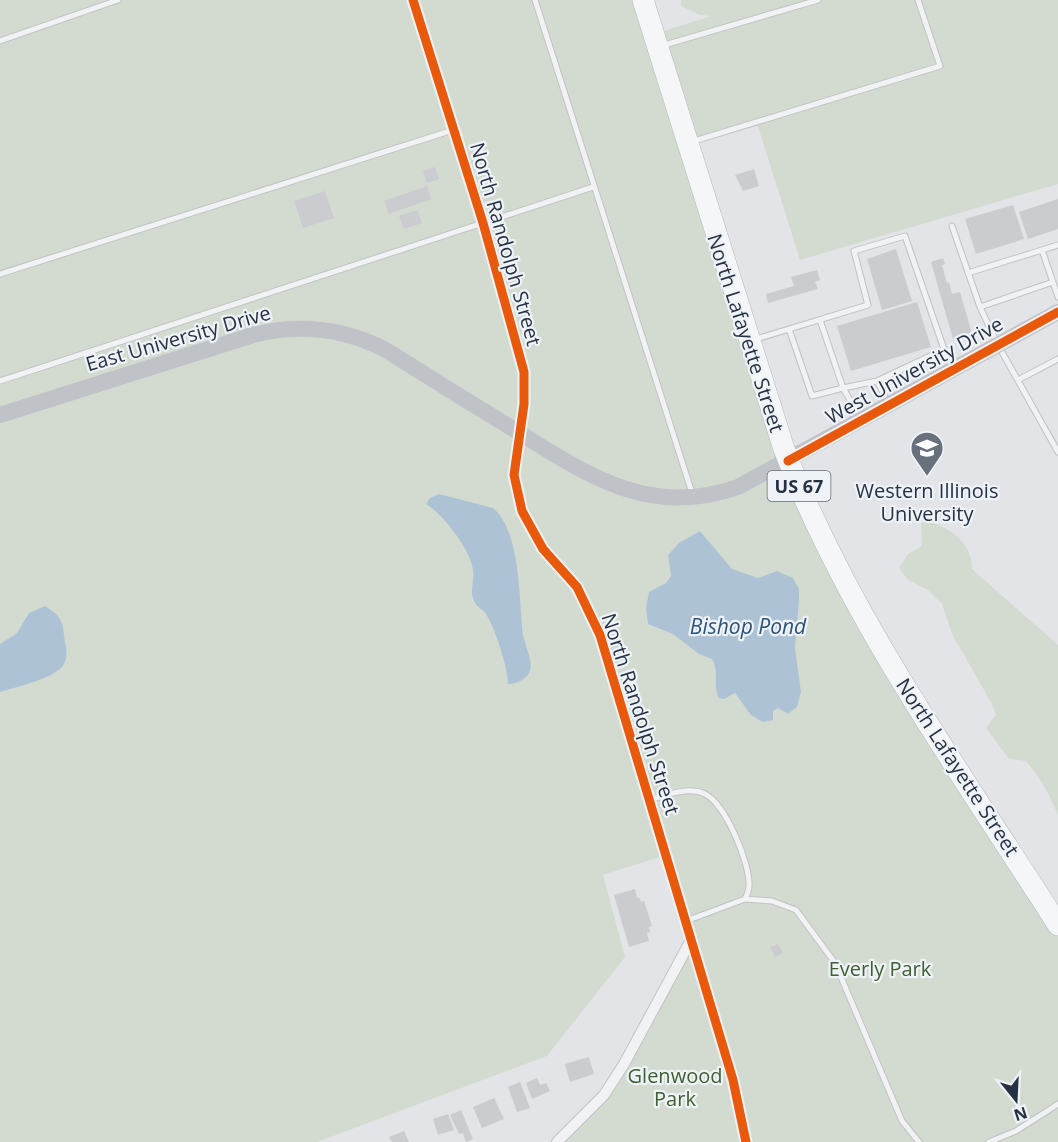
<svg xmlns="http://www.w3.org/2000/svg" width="1058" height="1142" viewBox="0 0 1058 1142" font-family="'Open Sans',sans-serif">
	<rect width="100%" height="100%" fill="#e2e4e7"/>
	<path fill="#d3dbd1" d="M0,0H106L24,32L118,0H643L654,34L712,16L700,15L681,6V0H1058V184L800,260L757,123L687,143L813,517L1058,926V1142H557L604,1095L690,943L666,855L603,875L625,957L547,1056L317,1142H0Z
		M928,521C951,529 972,542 972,569L1058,645V815C1049,794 1041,778 1026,761L1009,759L986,728L996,715L992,704L952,634L942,604L928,590L908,580L899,568L908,554L922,546L921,523Z"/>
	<path fill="#adc3d5" d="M439,494L493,508C521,531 519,601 523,635C525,645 533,661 530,671C527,679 515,685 508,684C508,668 495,628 486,614C482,608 477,608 474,601C469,590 475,581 473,570C471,550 442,513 426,504L430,498Z
		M700,531L732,569L758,578L777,571L793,578L799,589V600L795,648L801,692L797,707L788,714L778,708L773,711V720L763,722L751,715L735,693L724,699L719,698C712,685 720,671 712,659L699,654L673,634L648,624L646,608L649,592L666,583L671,576L668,555L679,543Z
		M45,606C58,614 63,619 64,635C65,645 69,655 64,664C57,678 16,687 0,692V644L17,633L29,613Z"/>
	<path fill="#caccd0" d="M435,167L439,179L427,183L423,171Z
		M754,169L759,186L743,191L735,175Z
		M427,186L431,199L389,214L384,201Z
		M325,191L334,218L303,228L294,201Z
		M1058,199V229L1028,239L1019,212Z
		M1013,205L1024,239L976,254L965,219Z
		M417,210L422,223L404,229L399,216Z
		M896,249L912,301L882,310L867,259Z
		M943,258L945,264L942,265L947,283L949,282L952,294L960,292L972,334L953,339L931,262Z
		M817,270L820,280L815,282L818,289L768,303L766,294L794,286L791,277Z
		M917,302L931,347L851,371L837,326Z
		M635,889L637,898L639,897L641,902L644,901L652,926L649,927L650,932L647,933L649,941L629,947L614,895Z
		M778,944L783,953L775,957L770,947Z
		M589,1057L594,1074L570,1082L565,1064Z
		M537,1078L540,1085L546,1083L550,1091L532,1099L526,1083Z
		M520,1082L530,1108L517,1112L508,1087Z
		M494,1098L504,1119L482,1128L473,1107Z
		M461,1110L473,1139L466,1142L463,1133L459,1134L450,1115Z
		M448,1114L454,1130L438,1135L433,1119Z
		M404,1131L409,1142H392L389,1137Z"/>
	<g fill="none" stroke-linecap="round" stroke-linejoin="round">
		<g stroke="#c0c2c5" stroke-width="7">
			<path id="lane" d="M535,0L692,493
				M0,41L118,0
				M661,46L818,0
				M691,142L940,66L918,0
				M952,226L980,307L998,345L1058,452
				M1042,250L1058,245
				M968,273L1042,250L1058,297
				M0,274L453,130
				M980,307L1053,282
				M820,320L843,388L877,381L887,401
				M789,329L812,396L843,388L860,417
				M753,340L868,305L854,251L905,236L946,355L953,365
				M1018,380L1058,359
				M0,381L593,187
				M877,381L945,349
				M650,800C666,795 689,786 705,794C726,805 750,863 749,886C749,890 747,895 745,899
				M686,921L745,899L772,901L796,910L835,963L902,1121L919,1142
				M989,1142L1016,1131L1058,1104"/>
		</g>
		<g stroke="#c0c2c5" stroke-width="12">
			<path id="street" d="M413,0L483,223L524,372V404L514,475L522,511L543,549L577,587L600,635L733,1080L746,1142
				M557,1142L604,1095L624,1064L690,942"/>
		</g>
		<g stroke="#b4b7bc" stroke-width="22">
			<path id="highway" d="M643,0L784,449C850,620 960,771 1058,925"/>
		</g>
		<use href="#lane" stroke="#f1f2f4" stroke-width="5"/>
		<use href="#street" stroke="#f1f2f4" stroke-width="10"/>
		<path stroke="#bfc2c7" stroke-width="16" d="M0,415L253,335C300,323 343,328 386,350C427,376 469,402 510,427C585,473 647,519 738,487L1058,312"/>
		<use href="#highway" stroke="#f5f6f7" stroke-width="21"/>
		<g stroke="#eff3f7" stroke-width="13">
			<path id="cycleway" d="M413,0L483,223L524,372V404L514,475L522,511L543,549L577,587L600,635L733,1080L746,1142
				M788,461L1058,312"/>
		</g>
		<use href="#cycleway" stroke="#e8590c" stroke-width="9"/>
	</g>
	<defs>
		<g id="university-pin" transform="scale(1.725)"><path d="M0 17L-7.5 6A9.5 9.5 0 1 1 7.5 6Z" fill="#68707c" stroke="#eff3f7"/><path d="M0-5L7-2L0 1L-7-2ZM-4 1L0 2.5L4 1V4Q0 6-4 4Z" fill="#fff"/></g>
	</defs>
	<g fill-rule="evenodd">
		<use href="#university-pin" x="927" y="448"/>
	</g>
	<g text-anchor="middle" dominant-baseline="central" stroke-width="4.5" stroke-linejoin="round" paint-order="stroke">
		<rect fill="#eff3f7" stroke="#626c79" stroke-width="1.5" x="767.5" y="471" width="63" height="30" rx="4.5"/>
		<g font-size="18" font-weight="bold" fill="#263243">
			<text x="799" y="486">US 67</text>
		</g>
		<g font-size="20" fill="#263243" stroke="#eff3f7">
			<text transform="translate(506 244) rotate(74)">North Randolph Street</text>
			<text transform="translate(746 333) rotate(72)">North Lafayette Street</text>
			<text transform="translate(178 338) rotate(-16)">East University Drive</text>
			<text transform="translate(914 370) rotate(-29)">West University Drive</text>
			<text transform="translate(641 714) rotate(72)">North Randolph Street</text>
			<text transform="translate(958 767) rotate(57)">North Lafayette Street</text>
		</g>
		<g font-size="20" fill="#263243" stroke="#eff3f7">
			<text x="927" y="490">Western Illinois<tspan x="927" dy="23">University</tspan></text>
		</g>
		<g font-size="20" fill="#3e6032" stroke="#eff3f7">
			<text x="880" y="968">Everly Park</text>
			<text x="675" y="1075">Glenwood<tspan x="675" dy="23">Park</tspan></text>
		</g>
		<g font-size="21" font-style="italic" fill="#2c547a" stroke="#eff3f7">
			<text x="748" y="626">Bishop Pond</text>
		</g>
	</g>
	<g transform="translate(1016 1100) rotate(162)" stroke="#eff3f7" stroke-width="4.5" paint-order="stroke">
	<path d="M0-4.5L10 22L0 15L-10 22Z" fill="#263243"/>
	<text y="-9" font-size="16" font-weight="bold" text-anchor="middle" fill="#263243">N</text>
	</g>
</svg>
